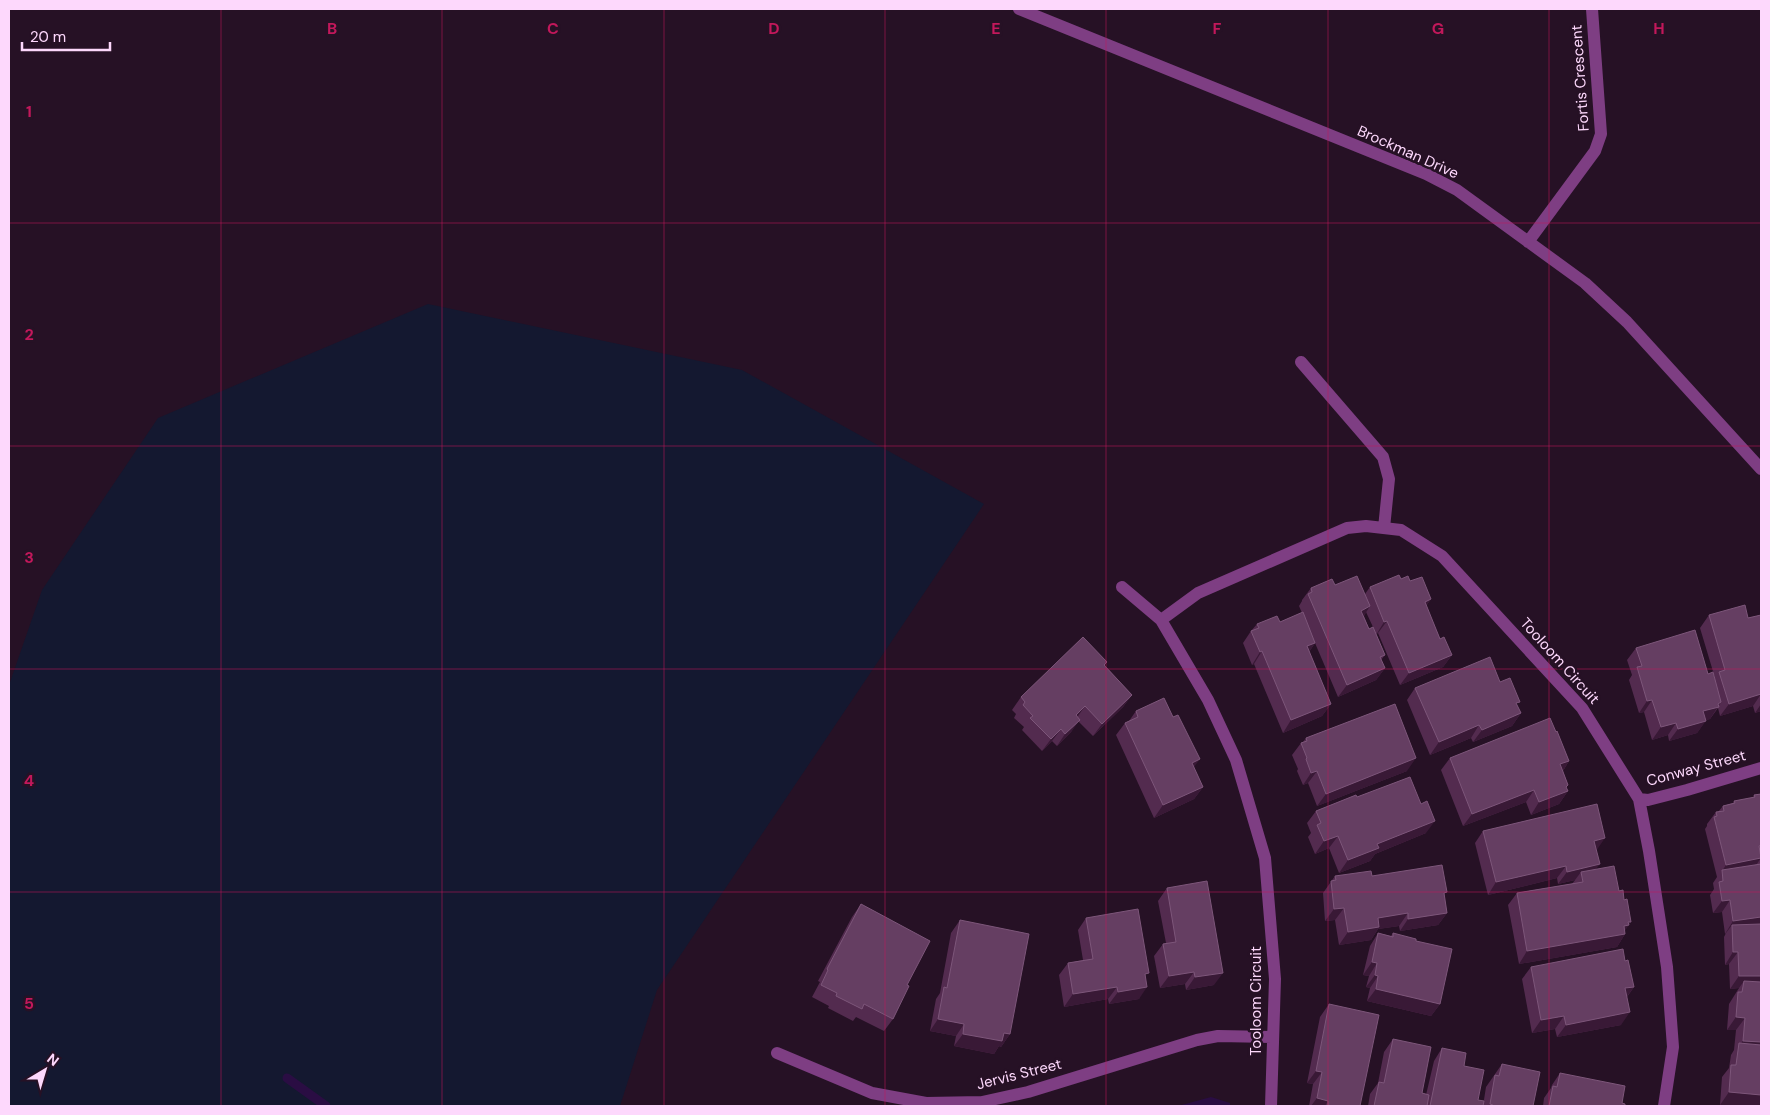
<svg xmlns="http://www.w3.org/2000/svg" width="1770" height="1115" viewBox="0 0 1770 1115" font-family="'DM Sans',sans-serif">
	<rect width="100%" height="100%" fill="#261125"/>
	<path fill="#141830" d="M428,304L742,370L984,504L657,990L620,1106H9V685L42,590L158,418Z"/>
	<path fill="#2a0d43" d="M1211,1097L1230,1103V1106H1178Z"/>
	<g fill="none" stroke-linecap="round" stroke-linejoin="round">
		<path stroke="#2a0d43" stroke-width="9" d="M287,1078L326,1106"/>
		<path stroke="#7e3e83" stroke-width="12" d="M1019,9L1426,174L1457,190L1585,283L1627,322L1761,469
			M1528,242L1595,151L1601,134L1592,9
			M1301,362L1383,457L1389,479L1384,528
			M1122,587L1161,620L1208,700L1236,760L1265,858L1275,979L1271,1106
			M1161,620L1198,593L1347,528L1366,526L1401,530L1442,556L1582,708L1639,799L1649,851L1667,967L1673,1047L1664,1106
			M1639,799L1648,800L1687,790L1761,768
			M777,1053L872,1093L926,1103L982,1102L1028,1092L1197,1040L1218,1036L1272,1037"/>
	</g>
	<path fill="#532b4f" fill-rule="evenodd" d="M1401,579L1410,581L1431,599L1426,606L1440,639L1452,655L1443,667L1400,685L1378,633L1376,634L1385,655L1381,660L1385,668L1376,680L1338,697L1315,643L1309,652L1331,704L1322,716L1283,733L1254,664L1252,665L1243,643L1251,631L1257,624L1280,622L1302,613L1299,606L1302,601V600L1311,588L1365,594L1370,587ZM1366,612L1373,627L1369,629L1364,616Z
		M1709,615L1748,618L1761,615V711L1755,713L1753,706L1720,716L1718,708L1710,719L1706,720L1697,733L1669,741L1668,735L1652,740L1644,712L1639,713L1629,680L1632,675L1627,660L1636,648L1708,674L1714,679L1715,678L1700,628Z
		M1104,666L1132,695L1123,707L1093,736L1078,721L1071,732L1057,746L1052,741L1042,751L1022,730L1024,727L1014,718L1016,714L1012,710L1021,697Z
		M1500,682L1517,706L1521,713L1512,726L1473,742L1471,738L1430,755L1407,700L1415,688Z
		M1136,711L1194,768L1203,787L1194,799L1154,818L1116,735L1125,723L1129,721Z
		M1556,732L1569,761L1563,771L1568,785L1566,788L1568,791L1559,804L1531,815L1526,802L1463,826L1441,770L1450,758Z
		M1306,738L1407,771L1317,806L1308,783L1303,785L1297,771L1298,769L1292,755L1301,743L1303,742Z
		M1761,794V1106L1720,1105L1722,1077L1729,1068L1731,1055L1734,1050L1736,1030H1727L1729,1004L1739,988L1730,989L1729,964L1725,965L1724,937L1726,933L1725,934L1722,912L1713,913L1710,895L1714,889L1713,883L1717,877L1705,829L1707,826V824L1716,812H1718L1723,806L1733,803L1734,801L1753,798L1754,795Z
		M1357,797L1426,833L1375,854L1370,861L1339,873L1329,848L1315,854L1308,837L1311,833L1307,823L1316,811Z
		M1483,831L1597,850L1596,869L1625,931V934L1617,947L1519,964L1508,905L1517,893L1572,884L1575,880L1558,884L1557,878L1488,895L1475,843Z
		M1335,876H1372L1444,896L1447,913L1438,925L1400,931L1399,926L1378,929L1371,940L1339,945L1335,920L1325,921L1323,893Z
		M1167,888L1214,985L1186,990L1185,984L1160,988L1154,956L1163,944L1166,943L1158,901Z
		M861,904L907,985L893,1019L884,1031L856,1017L853,1021L828,1008L829,1006L812,997L820,982L818,981L852,917Z
		M1086,918L1146,978L1139,999L1109,1004L1108,999L1064,1007L1059,975L1068,963L1083,960L1078,930Z
		M960,920L1010,1034L1001,1047L999,1046L994,1054L954,1046L956,1036L930,1031L936,999L940,993L951,933Z
		M1378,933L1391,936L1393,933L1416,941L1440,1004L1431,1016L1367,1001L1370,988L1366,987L1369,976L1363,975L1370,946Z
		M1625,961L1634,987L1627,997L1621,1025L1557,1037L1555,1029L1532,1033L1522,979L1531,967Z
		M1329,1004L1360,1106H1309L1313,1084L1307,1083L1320,1017Z
		M1393,1039L1422,1093L1426,1095L1434,1061L1442,1048L1464,1066L1478,1100L1483,1106H1368L1370,1094L1378,1083L1384,1052Z
		M1502,1064L1533,1106H1483L1486,1087Z
		M1560,1073L1622,1103L1625,1106H1543L1544,1098L1551,1088L1552,1085Z"/>
	<path fill="#391936" d="M1431,599L1422,612L1425,602Z
		M1370,606L1362,619L1361,611Z
		M1387,621L1378,633L1376,635L1384,622Z
		M1315,643L1307,655V646Z
		M1262,651L1254,664L1252,665L1260,652Z
		M1452,655L1443,667L1400,685L1409,673Z
		M1385,668L1376,680L1338,697L1347,685Z
		M1761,694L1753,706L1720,716L1729,704Z
		M1132,695L1123,707L1093,736L1102,724Z
		M1652,700L1644,712L1639,713L1647,701Z
		M1721,702L1710,719L1694,724L1703,711Z
		M1331,704L1322,716L1283,733L1291,720Z
		M1761,704V711L1755,713Z
		M1085,706L1076,719V715Z
		M1521,713L1512,726L1473,742L1482,730Z
		M1080,720L1071,732L1057,746L1065,734Z
		M1706,721L1697,733L1669,741L1678,729Z
		M1676,723L1668,735L1652,740L1661,727Z
		M1479,725L1471,738L1430,755L1439,742Z
		M1061,729L1052,741L1042,751L1051,739Z
		M1416,758L1407,771L1317,806L1326,794Z
		M1200,759L1191,771L1192,763Z
		M1569,761L1561,774L1560,764Z
		M1317,771L1308,783L1303,785L1311,773Z
		M1568,785L1563,793L1568,791L1559,804L1531,815L1539,802Z
		M1203,787L1194,799L1154,818L1163,805Z
		M1534,790L1526,802L1463,826L1472,814Z
		M1435,821L1426,833L1375,854L1370,861L1339,873L1348,860L1377,844Z
		M1338,836L1329,848L1315,854L1324,841Z
		M1605,838L1596,851L1594,841Z
		M1761,858L1752,871H1722L1726,865Z
		M1600,864L1591,876L1581,872L1575,880L1558,884L1567,872Z
		M1566,866L1557,878L1488,895L1496,882Z
		M1730,900L1722,912L1713,913L1722,901Z
		M1344,908L1335,920L1325,921L1334,909Z
		M1408,913L1399,926L1378,929L1371,940L1339,945L1348,932L1378,918Z
		M1447,913L1438,925L1400,931L1408,919Z
		M1761,917V926L1732,925L1726,933L1725,934L1733,921Z
		M1631,922L1622,935L1625,934L1617,947L1519,964L1527,951Z
		M1733,952H1738L1729,964L1725,965Z
		M1372,962L1377,963L1369,976L1363,975Z
		M1194,972L1185,984L1160,988L1169,976Z
		M1223,973L1214,985L1186,990L1195,977Z
		M1375,975L1378,976L1370,988L1366,987Z
		M1739,976H1761V988L1744,981L1739,988L1730,989Z
		M1117,987L1108,999L1064,1007L1073,994Z
		M1147,987L1139,999L1109,1004L1118,992Z
		M1634,987L1625,999V988Z
		M1376,989L1440,1004L1431,1016L1367,1001Z
		M1630,1012L1621,1025L1557,1037L1566,1025Z
		M1564,1016L1555,1029L1532,1033L1541,1020Z
		M1736,1017L1745,1018L1736,1030H1727Z
		M938,1019L964,1024L956,1036L930,1031Z
		M1004,1033L1010,1034L1001,1047L999,1046L994,1054L954,1046L963,1034Z
		M1743,1041L1761,1042V1055L1739,1046Z
		M1316,1071L1322,1072L1313,1084L1307,1083Z
		M1729,1092L1761,1095V1106H1740L1720,1105Z
		M1317,1098L1328,1101L1325,1106H1311Z"/>
	<path fill="#653e62" stroke="#7d567a" d="M1399,575L1401,579L1408,576L1410,581L1422,577L1431,599L1425,602L1440,639L1444,637L1452,655L1409,673L1387,621L1384,622L1370,587Z
		M1357,576L1370,606L1361,611L1369,629L1373,627L1385,655L1380,657L1385,668L1347,685L1308,594L1312,592L1311,588L1332,579L1335,585Z
		M1745,605L1748,618L1761,615V694L1729,704L1719,672L1725,670L1709,615Z
		M1303,612L1315,643L1307,646L1331,704L1291,720L1262,651L1260,652L1251,631L1259,628L1257,624L1277,616L1280,622Z
		M1695,630L1708,674L1713,672L1721,702L1718,704L1719,707L1703,711L1706,721L1678,729L1676,723L1661,727L1652,700L1647,701L1637,667L1642,666L1636,648Z
		M1083,637L1107,662L1104,665L1132,695L1102,724L1085,706L1076,715L1080,720L1065,734L1061,729L1051,739L1030,718L1033,716L1023,705L1025,702L1021,697Z
		M1490,657L1500,682L1510,678L1520,702L1516,703L1521,713L1482,730L1479,725L1439,742L1415,688Z
		M1164,698L1173,717L1178,715L1200,759L1192,763L1203,787L1163,805L1125,723L1138,717L1136,711Z
		M1395,704L1416,758L1326,794L1317,771L1311,773L1306,759L1307,758L1301,743L1307,741L1306,738Z
		M1550,718L1556,732L1557,731L1569,761L1560,764L1568,785L1566,787L1568,791L1539,802L1534,790L1472,814L1450,758Z
		M1410,777L1421,804L1427,801L1435,821L1377,844L1379,848L1348,860L1338,836L1324,841L1317,825L1321,823L1316,811L1356,795L1357,797Z
		M1761,794V847V845L1759,846L1761,858L1726,865L1714,817L1717,816L1716,812L1724,811L1723,806L1735,803L1734,801L1755,797L1754,795Z
		M1597,804L1605,838L1594,841L1600,864L1567,872L1566,866L1496,882L1483,831Z
		M1761,864V917L1733,921L1730,900L1722,901L1719,882L1723,881L1722,870Z
		M1442,865L1447,892L1444,893L1447,913L1408,919V913L1378,918L1379,927L1348,932L1344,908L1334,909L1331,881L1336,880L1335,876L1371,871L1372,876Z
		M1614,866L1619,891L1623,890L1624,900L1627,899L1631,922H1628L1629,925L1624,926L1625,934L1527,951L1517,893L1583,882L1581,872Z
		M1207,881L1223,973L1195,977L1194,972L1169,976L1163,944L1176,942L1167,888Z
		M861,904L930,941L907,985L909,986L893,1019L864,1004L862,1009L836,996L837,993L821,985L828,970L827,969Z
		M1138,909L1149,973L1145,974L1147,987L1118,992L1117,987L1073,994L1068,963L1093,959L1086,918Z
		M960,920L1029,934L1010,1034L1004,1033L1002,1041L963,1034L964,1024L938,1019L944,987L947,988Z
		M1761,924V976H1739L1738,952H1733L1732,925Z
		M1378,933L1393,937V933L1416,939V941L1452,949L1440,1004L1376,989L1378,976L1375,975L1377,963L1372,962Z
		M1623,949L1625,961L1628,960L1634,987L1625,988L1630,1012L1566,1025L1564,1016L1541,1020L1531,967Z
		M1744,981L1761,982V1042L1743,1041L1745,1018L1736,1017L1738,992H1742Z
		M1329,1004L1379,1015L1360,1106H1332L1328,1105V1101L1317,1098L1322,1072L1316,1071Z
		M1393,1039L1431,1047L1422,1093L1429,1095L1427,1106H1374L1379,1082L1384,1083Z
		M1739,1043L1761,1045V1095L1729,1092L1731,1065H1736Z
		M1442,1048L1466,1053L1464,1066L1484,1070L1478,1100L1484,1101L1483,1106H1430Z
		M1502,1064L1540,1072L1533,1106H1493V1105L1490,1104L1495,1075L1499,1076Z
		M1560,1073L1625,1086L1622,1103L1625,1104V1106H1549L1553,1086L1557,1087Z"/>
	<path fill="none" stroke="#c2185b" stroke-width="1" stroke-opacity="0.55" d="M221,9V1106M442,9V1106M664,9V1106M885,9V1106M1106,9V1106M1328,9V1106M1549,9V1106M9,223H1761M9,446H1761M9,669H1761M9,892H1761"/>
	<g text-anchor="middle" dominant-baseline="central" stroke-width="5" stroke-linejoin="round" paint-order="stroke">
		<g font-size="15" fill="#fdd8fc" stroke="#261125">
			<text transform="translate(1580 78) rotate(-94)">Fortis Crescent</text>
			<text transform="translate(1408 152) rotate(24)">Brockman Drive</text>
			<text transform="translate(1560 661) rotate(48)">Tooloom Circuit</text>
			<text transform="translate(1696 768) rotate(-15)">Conway Street</text>
			<text transform="translate(1256 1001) rotate(-90)">Tooloom Circuit</text>
			<text transform="translate(1019 1074) rotate(-14)">Jervis Street</text>
		</g>
	</g>
	<g font-size="16" text-anchor="middle" font-weight="bold" fill="#c2185b" stroke="#261125" stroke-width="5" stroke-linejoin="round" paint-order="stroke">
		<text x="332" y="34">B</text>
		<text x="553" y="34">C</text>
		<text x="774" y="34">D</text>
		<text x="996" y="34">E</text>
		<text x="1217" y="34">F</text>
		<text x="1438" y="34">G</text>
		<text x="1659" y="34">H</text>
		<text x="29" y="117">1</text>
		<text x="29" y="340">2</text>
		<text x="29" y="563">3</text>
		<text x="29" y="786">4</text>
		<text x="29" y="1009">5</text>
	</g>
	<rect width="1770" height="1115" fill="none" stroke="#fdd8fc" stroke-width="20"/>
	<g transform="translate(45 1070) rotate(38)" stroke="#261125" stroke-width="4" paint-order="stroke">
	<path d="M0-4L9 19L0 12L-9 19Z" fill="#fdd8fc"/>
	<text y="-8" font-size="14" font-weight="bold" text-anchor="middle" fill="#fdd8fc">N</text>
	</g>
	<path d="M22 42v8h88v-8" fill="none" stroke="#fdd8fc" stroke-width="2.5"/>
	<text x="30" y="42" font-size="15" fill="#fdd8fc" stroke="#261125" stroke-width="4" paint-order="stroke">20 m</text>
</svg>
